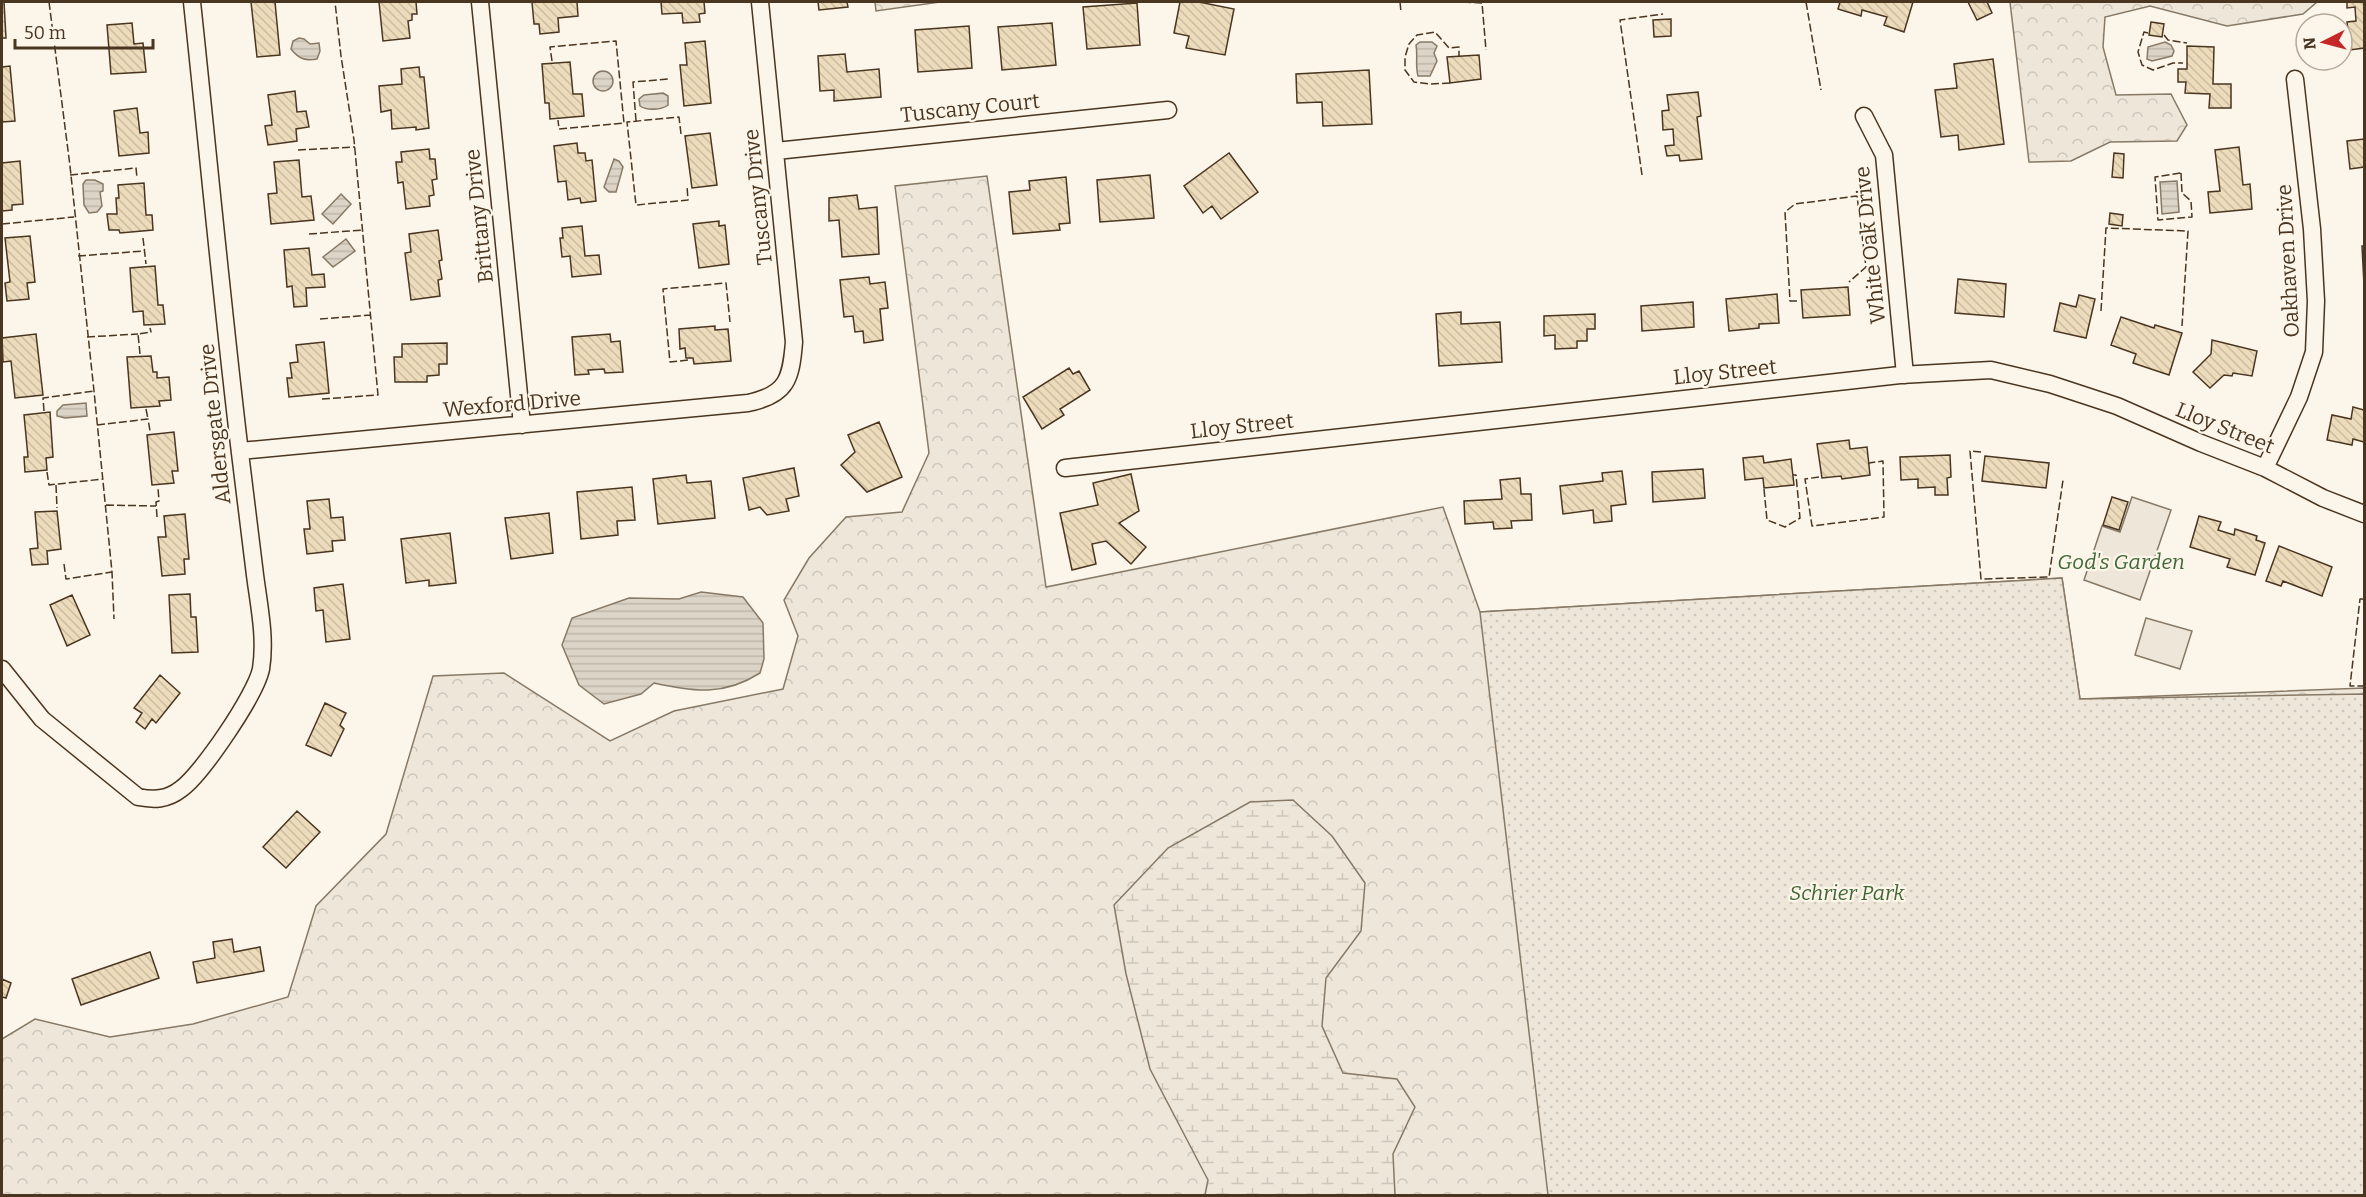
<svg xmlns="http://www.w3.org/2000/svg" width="2366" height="1197" viewBox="0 0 2366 1197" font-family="Bitter,serif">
	<defs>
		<pattern id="forest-crowns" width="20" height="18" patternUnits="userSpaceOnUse" patternTransform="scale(1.5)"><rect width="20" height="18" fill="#ede6d9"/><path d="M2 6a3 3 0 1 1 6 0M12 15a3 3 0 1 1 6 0" fill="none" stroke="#cdc6ba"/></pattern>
		<pattern id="wetland-marsh" width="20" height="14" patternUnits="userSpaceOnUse" patternTransform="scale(1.5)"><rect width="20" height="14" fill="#ede6d9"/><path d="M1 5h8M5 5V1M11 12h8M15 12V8" fill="none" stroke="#cdc6ba"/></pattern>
		<pattern id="park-dots" width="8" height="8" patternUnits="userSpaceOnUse" patternTransform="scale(1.5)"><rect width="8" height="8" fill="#ede6d9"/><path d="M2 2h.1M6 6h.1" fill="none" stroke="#cdc6ba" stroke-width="1.8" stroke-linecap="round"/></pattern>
		<pattern id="water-rules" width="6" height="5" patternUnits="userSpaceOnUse" patternTransform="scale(1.5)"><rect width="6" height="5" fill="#dcd4c6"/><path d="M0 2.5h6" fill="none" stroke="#beb7aa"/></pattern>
		<pattern id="building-back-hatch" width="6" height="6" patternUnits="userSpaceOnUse" patternTransform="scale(1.5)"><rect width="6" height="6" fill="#ecdcbc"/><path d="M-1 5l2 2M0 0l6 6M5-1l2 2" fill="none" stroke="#ccbda1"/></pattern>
	</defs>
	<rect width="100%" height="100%" fill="#fbf6e9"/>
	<path fill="#ede6d9" stroke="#887966" stroke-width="1.5" d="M2132,497L2171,510L2140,600L2084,580L2102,526L2120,532Z
		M2146,618L2192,631L2180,669L2135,655Z"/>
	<path fill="url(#forest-crowns)" stroke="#887966" stroke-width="1.5" d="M875,2H940L876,11Z
		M2010,2H2317L2303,14L2227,26L2150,6L2105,17L2103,47L2116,95L2171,94L2187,125L2177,141L2110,142L2071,161L2029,162Z
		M987,176L1046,587L1443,507L1480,612L2062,578L2080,699L2364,688V1195H2V1039L35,1019L110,1037L193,1024L288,997L316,906L386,834L433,676L504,673L610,741L674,711L783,689L798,636L784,600L809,558L846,517L902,512L929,453L895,186Z"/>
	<path fill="url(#wetland-marsh)" stroke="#887966" stroke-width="1.5" d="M1293,800L1332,836L1365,883L1361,931L1326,978L1322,1026L1343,1073L1397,1079L1415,1107L1393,1154L1395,1195H1205L1208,1180L1150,1069L1126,974L1114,905L1168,848L1250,802Z"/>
	<path fill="url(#park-dots)" stroke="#887966" stroke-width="1.5" d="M2062,578L2080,699L2364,694V1195H1548L1480,612Z"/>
	<path fill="url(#water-rules)" stroke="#887966" stroke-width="1.5" d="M299,38L304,39L310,44L319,43L320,51L317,59C305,61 299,59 291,49L293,41Z
		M1420,42H1432L1437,46L1434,53L1437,61L1430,76H1418C1415,65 1418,56 1416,45Z
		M2165,42L2171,45L2174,51L2172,56L2152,61L2147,59L2148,47Z
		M593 81a10 10 0 1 1 20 0a10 10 0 1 1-20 0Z
		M663,93L668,96V105C662,110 647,111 640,106L639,99L644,95Z
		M614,159L619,161L623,167L616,192H609L604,187Z
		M86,180H95L103,184V191L100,192L102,206L97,212L89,213L84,205L83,184Z
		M2177,181L2179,212L2162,214L2160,182Z
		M341,194L351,204L333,224L322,214Z
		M346,239L355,251L333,267L323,257Z
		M86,403L87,416L65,418L57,416V411L63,405Z
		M701,592L743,597L763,623L764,659L760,673C724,696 694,692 654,683L641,694L604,704L579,685L562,645L572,618L629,598L679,599Z"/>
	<path fill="url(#building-back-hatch)" stroke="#4a3520" stroke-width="1.5" d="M2,2H4L6,38H2Z
		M251,2H275L280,55L257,57Z
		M379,2H416L417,14H412V20L408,21L410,38L383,41Z
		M532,2H577L578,16L558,18L559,32L540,34L539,24H534Z
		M661,2H704L705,13L699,14L700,22L683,23L682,13L662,14Z
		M818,2H847L848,7L819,10Z
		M1180,2H1199L1234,9L1225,55L1186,48L1189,36L1174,33Z
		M1840,2H1913L1904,32L1884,25L1887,17L1862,10L1861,16L1838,9Z
		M1968,2H1987L1992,13L1977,20Z
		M2347,2H2364V48L2350,50L2347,22L2356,21L2355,7L2347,8Z
		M1137,3L1140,45L1087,49L1083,7Z
		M1671,19V36L1654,37L1653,20Z
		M2151,22L2164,24L2162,37L2149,35Z
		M132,23L134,44L143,43L146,72L111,74L107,25Z
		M1052,23L1056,65L1002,70L998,27Z
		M969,26L972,68L918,72L915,30Z
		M705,41L711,103L684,106L680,65H687L685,43Z
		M2187,46L2214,47L2213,84H2231V108H2209L2210,94L2185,93L2186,82H2178V69H2187Z
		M845,54L847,72L879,69L881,97L834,101V90L820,91L818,56Z
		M1479,55L1481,79L1450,83L1447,57Z
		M1993,59L2004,144L1959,150L1958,135L1941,137L1935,90L1957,88L1954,64Z
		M570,62L573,94H582L584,116L550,119L549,103H545L542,64Z
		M10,66L15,121L2,122V67Z
		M419,67L420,77H424L429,128L416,130V127L392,129L391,110L381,112L379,86L402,84L401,69Z
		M1369,70L1372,124L1323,126L1322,102L1297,103L1296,74Z
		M295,91L297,112L306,111L309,127L296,129L297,141L268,145L265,126L272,125L268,95Z
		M1698,92L1701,116L1697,117L1702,159L1680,161L1679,155L1667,156L1665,146L1674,145L1673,129L1663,130L1662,111L1669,110L1667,95Z
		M137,108L140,133L148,132L149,153L119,156L114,111Z
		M710,133L717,185L692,188L685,136Z
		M2364,139V167L2350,169L2347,141Z
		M577,143L578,153H585L586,161L592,160L596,201L581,203L580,198L568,200L566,181L558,182L554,146Z
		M2239,147L2243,185L2250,184L2252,209L2210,213L2208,192L2220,191L2215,150Z
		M429,149L430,159H435L437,179L432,180L434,195L429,196L430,206L406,209L403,182L398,183L396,162H402L401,152Z
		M1229,153L1258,192L1221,219L1212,206L1203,213L1184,186Z
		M2114,153L2124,154L2123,178L2112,177Z
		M299,160L302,197L311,196L314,220L271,224L268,194L277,193L274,162Z
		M20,161L23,204L12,205V210L2,211V163Z
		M1150,175L1154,218L1100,222L1097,180Z
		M1066,177L1070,223L1059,224L1060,230L1013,234L1009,192L1030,190L1029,181Z
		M144,183L146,215H152L153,230L120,233L119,230H109L107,214H117L116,198H119L118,185Z
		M857,195L859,209L877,207L879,254L842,257L839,220L829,221V198Z
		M2110,213L2123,215L2122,226L2109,224Z
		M719,221V226L725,225L729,264L699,268L693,224Z
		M582,226L585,256L599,255L601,274L572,277L570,256L562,257L560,238H563L562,228Z
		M438,230L442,260L439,261L442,279L438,280L440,296L411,300L405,253L411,252L409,234Z
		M30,236L35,282L27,283L29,299L7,301L5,283L10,282L5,238Z
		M2362,246H2364V285Z
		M309,248L312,275L324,274L325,287L306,288L307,306L294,307L292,286L287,287L284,250Z
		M155,266L158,305H163L165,324L144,325L143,311L133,312L130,268Z
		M869,277L870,284L885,282L888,308L880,309L883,340L864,343L863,331L855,332L853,316L844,317L840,280Z
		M1958,279L2006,284L2004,317L1955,313Z
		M1848,287L1850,315L1803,318L1801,290Z
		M1777,294L1779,323L1759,324V328L1729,331L1726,299Z
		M2079,295L2095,299L2086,338L2054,331L2060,303L2076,307Z
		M1693,302L1694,327L1642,331L1641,306Z
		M1461,312V324L1500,322L1502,362L1439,366L1436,314Z
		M1595,314V329H1587V341H1577V348L1555,349V335L1544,336V316Z
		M2121,317L2154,328L2155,325L2182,333L2169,375L2133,363L2136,354L2111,345Z
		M715,326V330L728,329L731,361L694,364L693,358H686L685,348L680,349L679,329Z
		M36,334L43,395L15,398L11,361L3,362L2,338Z
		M610,334L611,342L620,341L623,372L605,373L604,369L588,370L589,374L575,375L572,337Z
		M2212,340L2257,351L2252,376L2233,373L2232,376L2224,375L2210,388L2193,372L2211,354Z
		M324,342L329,393L289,397L287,378H292L290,363L298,362L296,345Z
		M447,343V364H439V375L427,376V382H395L394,357H402V344Z
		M151,356L153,372H157V378L169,377L171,400L159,401L160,406L131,408L127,357Z
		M1069,368L1073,374L1079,371L1090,390L1060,409L1064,415L1042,429L1023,397Z
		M2353,407L2364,410V442L2353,439L2352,445L2327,440L2332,415L2351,419Z
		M50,412L53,457L46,458L47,470L25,472L24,457H28L24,415Z
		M879,422L902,477L867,492L841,465L855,452L848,435Z
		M174,432L178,471H172L174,483L152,485L147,435Z
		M1849,440L1850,449L1867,447L1870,475L1842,479L1841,476L1822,478L1817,444Z
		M1950,455L1951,477L1947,478L1948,495H1935V487L1918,488V479L1901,480L1900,457Z
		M1763,456L1764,463L1791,459L1794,485L1764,488L1763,478L1745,480L1743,458Z
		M1985,456L2049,463L2046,488L1982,481Z
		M794,468L799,496L786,499L789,511L767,515L760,507L749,510L743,478Z
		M1703,469L1705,498L1653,502L1652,472Z
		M1622,471L1626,504L1611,506L1612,521L1594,523L1593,510L1563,514L1560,486L1603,481L1602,473Z
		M1131,474L1139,511L1119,523L1146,547L1131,564L1106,541L1092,544L1096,564L1072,570L1060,513L1098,505L1093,483Z
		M686,475L687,483L711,481L715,518L658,524L653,479Z
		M1520,478L1521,494H1531L1532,520L1511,521L1512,528L1494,529L1493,522L1465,524L1464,501L1502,499L1500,480Z
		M632,487L635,520L617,521L618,535L581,539L577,492Z
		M2112,497L2128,502L2119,530L2103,525Z
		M329,499L331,518L343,517L345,540L332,541L333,551L307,554L304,529H310L307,501Z
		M57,511L61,549L47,551L48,564L32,565L30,549L38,548L35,512Z
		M549,513L553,553L511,559L505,518Z
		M185,514L189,559H184L185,574L162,576L158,537H166L164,516Z
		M2199,516L2221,522L2218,530L2234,535L2235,529L2257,536L2256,540L2265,543L2255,575L2227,567L2230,559L2190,547Z
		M450,533L456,583L429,586V580L406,583L401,539Z
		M2279,546L2332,567L2322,596L2283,581L2281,586L2266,581Z
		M343,584L350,639L326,642L323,610L316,611L314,588Z
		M190,594L191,617H196L198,652L172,653L169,595Z
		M72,595L90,635L67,646L50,605Z
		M160,675L180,693L156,723L152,719L145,729L136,722L142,713L134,708Z
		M325,703L346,713L340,725L344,729L331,756L306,745Z
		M297,811L320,832L286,868L263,847Z
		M232,939L234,952L260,947L264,971L197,983L193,962L215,958L213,942Z
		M150,952L159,978L81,1005L72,979Z
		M2,979L11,983L6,998L2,997Z"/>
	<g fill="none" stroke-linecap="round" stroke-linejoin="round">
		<g stroke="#4a3520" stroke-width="19">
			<path id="street" d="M480,2L522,425
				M1864,116L1884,155L1905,375
				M776,151L1168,110
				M240,451L748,403C787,395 791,379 794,342L760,2
				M1065,468L1900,375L1991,370L2050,384L2117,406L2201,443L2265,468L2323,498L2364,514
				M2265,468L2299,397L2314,352L2316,301L2312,229L2295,79
				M2,669L42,719L138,797C154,800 167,800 181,789C202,774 256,694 261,669C266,638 259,606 255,575C250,534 245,493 240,453C222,303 208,152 192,2"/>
		</g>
		<use href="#street" stroke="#fbf6e9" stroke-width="16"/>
		<path stroke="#4a3520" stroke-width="1.5" stroke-dasharray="8 3" stroke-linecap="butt" d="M49,2L70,166L94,391L112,572L114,619
			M1400,2L1401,12
			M1463,2L1482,3L1486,50
			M1806,2L1821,90
			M2148,33L2144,32L2138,52L2142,65L2153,70L2173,63H2183
			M2164,35L2168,40L2187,43
			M552,61L550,47L616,41L624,123L559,129L558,120
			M1450,83L1430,84L1414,82L1405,70V57L1409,44L1417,35L1435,32L1449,48L1459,47V56
			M636,121L633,82L668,79
			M681,134L679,117L627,122L636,205L688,200L687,186
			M298,150L355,147
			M2181,173L2182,193L2191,201L2192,217L2158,220L2155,177Z
			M70,175L136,168L137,178
			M1642,175L1620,20L1663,14
			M2,224L74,217
			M309,234L363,230
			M143,238L146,264
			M78,256L144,251
			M1797,301H1790L1785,212L1795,204L1857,196L1866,267L1849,282
			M2101,311L2106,228L2188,231L2182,326
			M320,319L371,315
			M87,337L138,334
			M140,354L138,334L151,332L150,328
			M688,360L670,362L663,289L726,283L730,322
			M322,399L378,395L354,140L341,56L335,2
			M146,409L148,419
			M44,411L43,398L94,391
			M97,425L148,419L150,431
			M1981,452L1970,451L1981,579L2049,577L2063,480
			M47,472L49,485L103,479
			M1819,477L1805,479L1812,526L1884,517L1883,461L1869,463
			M56,485L57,508
			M1764,489L1767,520L1785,527L1800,518L1796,475H1793
			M106,505L156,506
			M157,517L156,502L159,501L158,488
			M64,564L66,579L112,572
			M2364,599H2360L2350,686H2364"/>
	</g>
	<g text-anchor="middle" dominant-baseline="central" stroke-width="4.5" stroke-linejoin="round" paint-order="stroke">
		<g font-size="21" fill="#4a3520" stroke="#fbf6e9">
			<text transform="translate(970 108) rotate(-6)">Tuscany Court</text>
			<text transform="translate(758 197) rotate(-96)">Tuscany Drive</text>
			<text transform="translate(479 216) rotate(-96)">Brittany Drive</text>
			<text transform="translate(1870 245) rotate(-96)">White Oak Drive</text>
			<text transform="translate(2288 261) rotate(-93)">Oakhaven Drive</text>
			<text transform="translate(1725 372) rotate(-6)">Lloy Street</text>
			<text transform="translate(512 404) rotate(-5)">Wexford Drive</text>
			<text transform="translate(215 424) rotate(-96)">Aldersgate Drive</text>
			<text transform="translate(1242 426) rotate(-6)">Lloy Street</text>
			<text transform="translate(2225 428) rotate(22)">Lloy Street</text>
		</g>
		<g font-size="21" font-style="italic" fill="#436837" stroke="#fbf6e9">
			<text x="2121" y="562">God's Garden</text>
			<text x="1847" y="893">Schrier Park</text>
		</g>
	</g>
	<rect width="2366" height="1197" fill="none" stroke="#4a3520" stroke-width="6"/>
	<g transform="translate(2324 42) rotate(264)"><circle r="28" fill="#fbf6e9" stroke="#b4a999" stroke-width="1.5"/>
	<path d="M0-4.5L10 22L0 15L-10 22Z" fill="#c62828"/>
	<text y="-9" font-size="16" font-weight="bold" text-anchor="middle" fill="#4a3520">N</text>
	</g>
	<path d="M15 39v9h138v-9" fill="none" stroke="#4a3520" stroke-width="3"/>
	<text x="24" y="39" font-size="18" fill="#4a3520" stroke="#fbf6e9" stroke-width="4.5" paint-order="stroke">50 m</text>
</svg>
